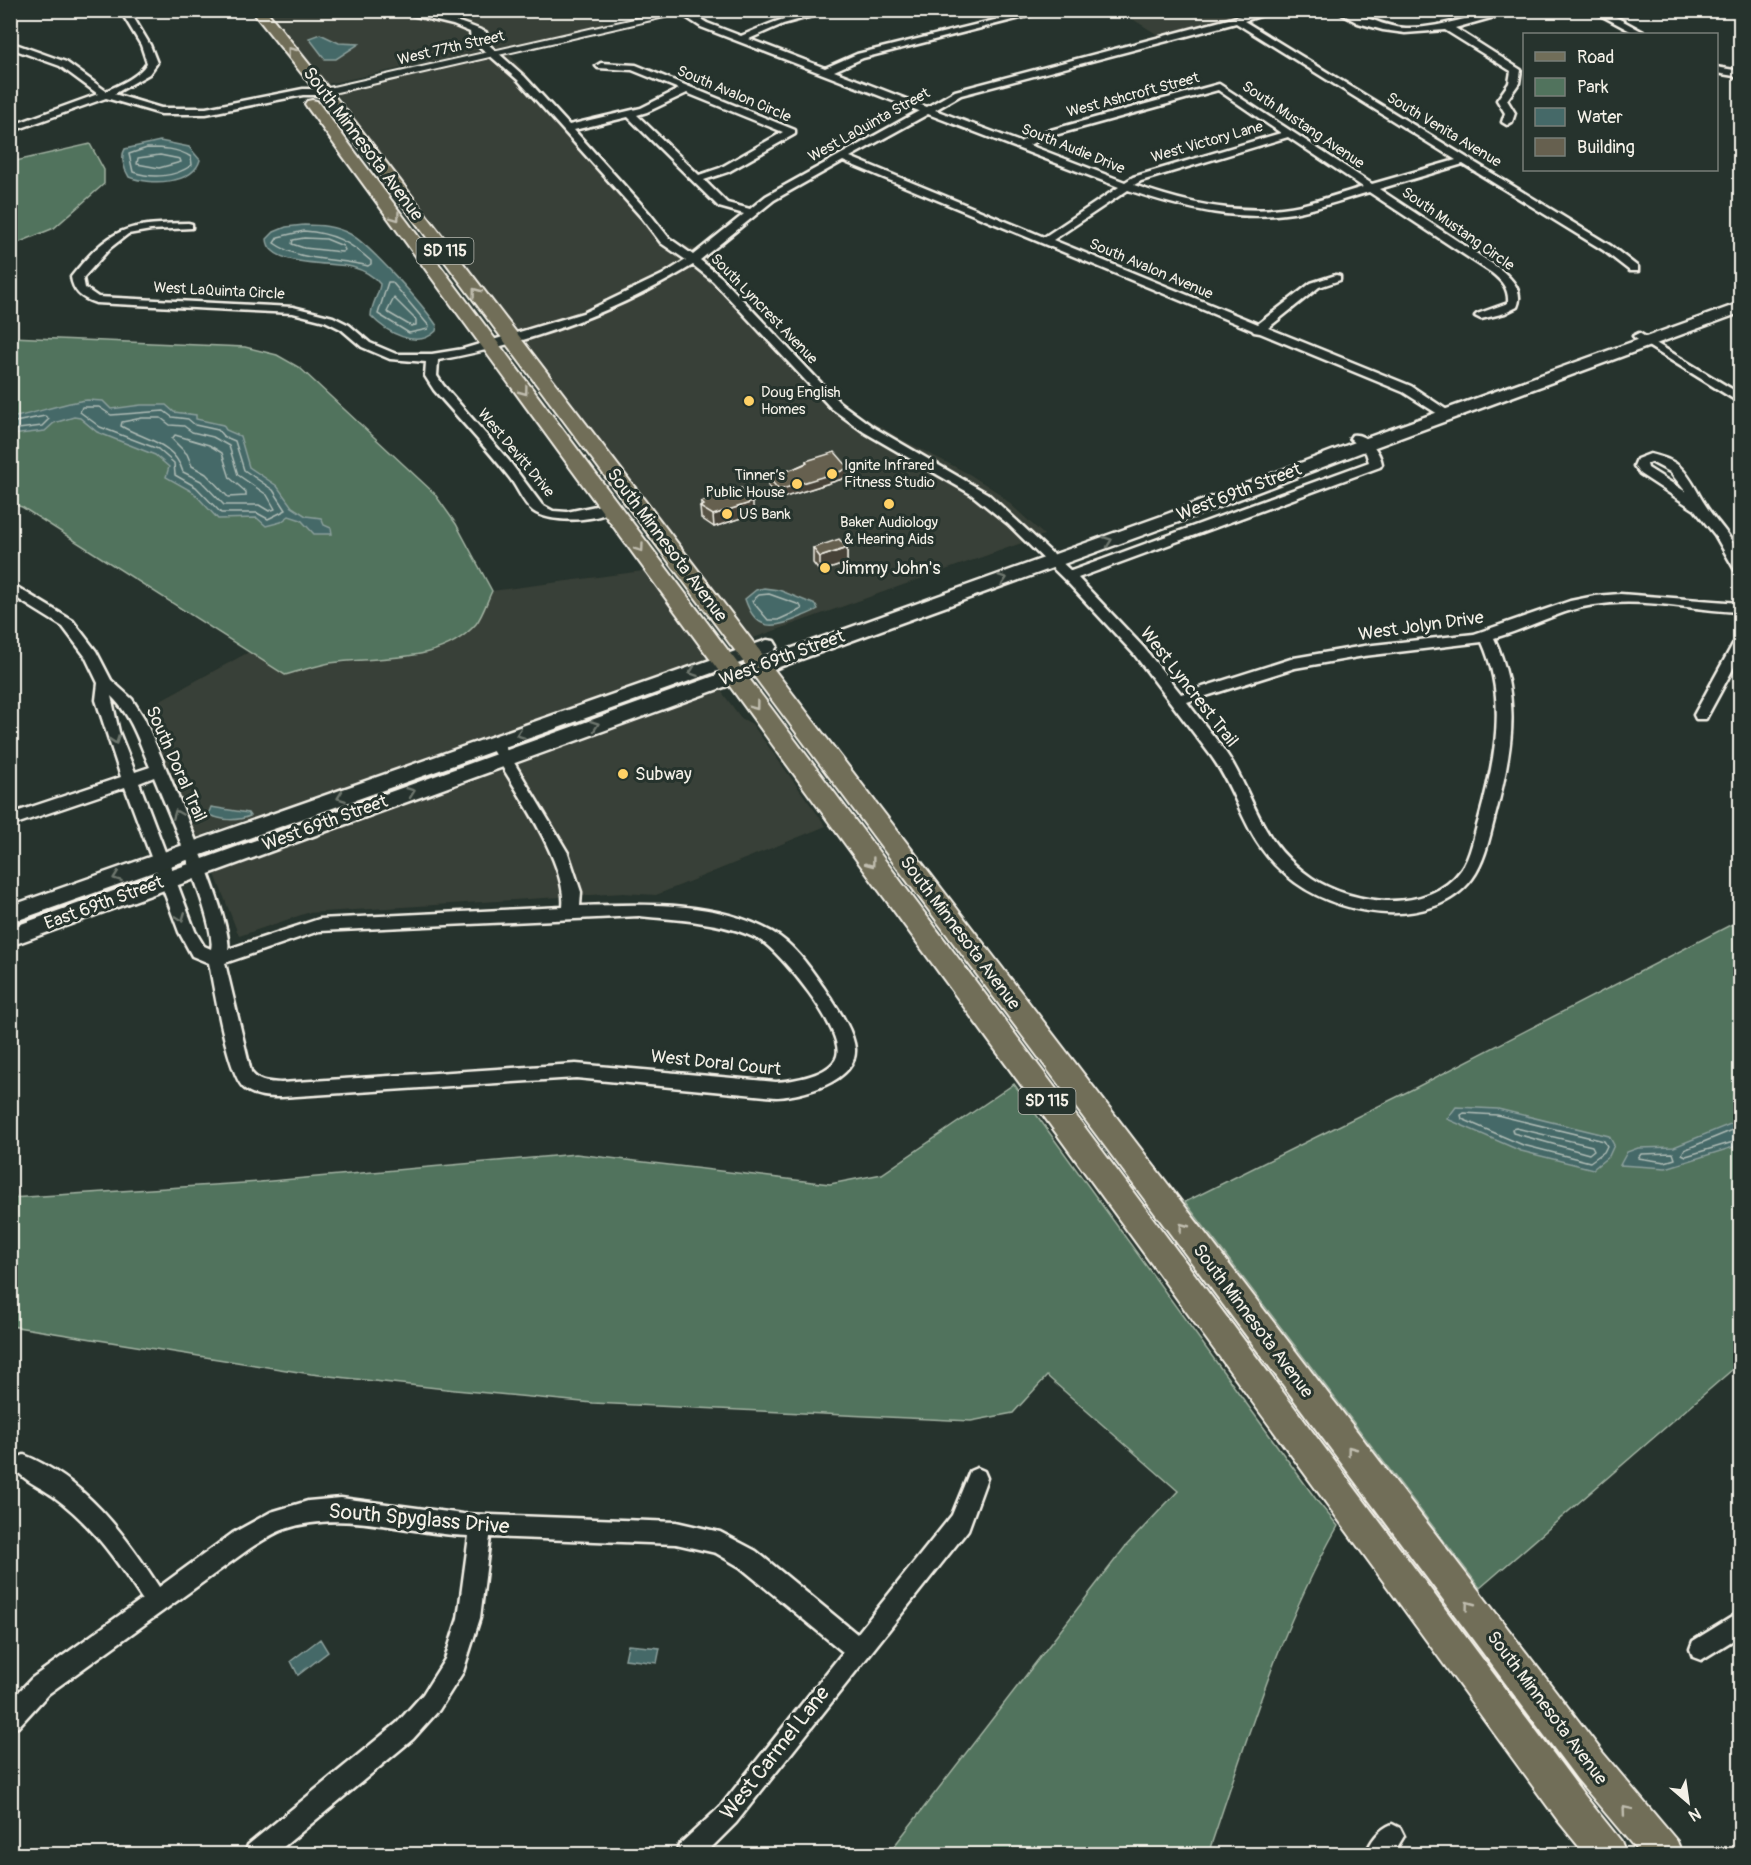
<svg xmlns="http://www.w3.org/2000/svg" width="1751" height="1865" viewBox="0 0 1751 1865" font-family="Pangolin,sans-serif">
	<rect width="100%" height="100%" fill="#26332d"/>
	<filter id="ink" filterUnits="userSpaceOnUse"><feTurbulence type="fractalNoise" baseFrequency=".0167" numOctaves="2"/><feDisplacementMap in="SourceGraphic" scale="12" xChannelSelector="R" yChannelSelector="G"/><feConvolveMatrix kernelMatrix="1 2 1 2 8 2 1 2 1" color-interpolation-filters="sRGB"/></filter>
	<g filter="url(#ink)">
		<path fill="#394037" d="M570,10L611,23L327,84L267,11Z
			M1120,11H1256L1158,35Z
			M509,54L671,239L709,255L707,260L849,408L901,439L969,474L997,492L1044,535L748,640L336,93Z
			M643,571L709,659L194,838L144,709L249,652L285,675L328,664L415,656L478,622L492,591Z
			M721,691L741,718L752,724L826,826L656,895L623,893L307,913L239,936L215,874Z"/>
		<path fill="#51735d" stroke="#a2b2a2" stroke-width="1.5" d="M90,144L104,170V184L54,228L15,244L11,258V162Z
			M11,337L245,347L277,355L300,368L434,493L456,524L492,591C487,601 483,615 476,624C440,665 378,656 330,663C315,666 300,671 285,675L22,507L11,504Z
			M1740,920V1363L1480,1588L1185,1202L1415,1088Z
			M1014,1084L1318,1502L1338,1526C1279,1629 1246,1743 1208,1854H888L1125,1547L1178,1491L1047,1376L1013,1413L971,1421L593,1403L455,1390L311,1374L11,1326V1198L260,1182L576,1154L830,1184L882,1174Z"/>
		<path fill="#456968" stroke="#8b9f9b" stroke-width="1.5" d="M320,34L339,43L359,44L336,59H325L309,38Z
			M160,141L189,147L200,160C193,185 149,185 129,177C124,169 120,157 125,149Z
			M304,225C320,225 335,226 350,234C371,246 423,305 437,326L436,331C417,350 386,332 371,316C371,304 379,295 380,284C373,275 363,270 352,267C332,262 268,267 267,239L274,232L286,227Z
			M87,400L103,401L111,409L141,405H166L174,412L196,415V419L223,425L226,430L240,436L249,467L277,486L292,507L306,516L321,518L324,525L331,528L332,534H314L301,520L289,516L281,522L266,526L257,518L218,519L193,492L166,477L169,467L155,455L97,432L80,418L74,417L54,423L45,431L11,435V418C37,413 61,403 87,400Z
			M764,588L779,590L816,605L818,609C812,613 807,614 801,617C774,629 756,632 745,599L756,590Z
			M211,807L248,813L250,816C235,822 223,820 208,815Z
			M1456,1107L1498,1109L1609,1136L1614,1145L1609,1156L1593,1169L1521,1151L1447,1119Z
			M1740,1120V1145L1666,1168L1620,1165L1627,1152L1638,1148L1674,1147Z
			M320,1639L328,1652L298,1675L291,1661Z
			M628,1645L660,1648L657,1663L625,1659Z"/>
		<g fill="none" stroke-linecap="round" stroke-linejoin="round">
			<path stroke="#aebbb5" stroke-width="1.5" d="M147,148C163,148 177,148 191,157L192,165C175,177 153,179 133,172L129,154Z
				M160,155L180,159L181,162L159,168L137,164L138,158Z
				M304,231C333,233 350,242 371,261V264L368,266C338,258 300,262 274,243L278,237Z
				M304,238L326,239L343,246L345,250L342,252L304,248L292,244L293,240Z
				M388,282H392L429,326L428,329L409,333L378,314Z
				M394,298L416,320V325L411,326L387,312Z
				M82,407H99L111,415L164,411L172,417L188,419L195,425L218,430L223,436L235,441L244,470L273,490L286,510L268,519L257,513H221L196,487L175,475L174,463L158,449L100,427L80,412Z
				M142,418H161L170,425L184,426L192,432L213,437L229,446L238,475L267,495L275,509L269,511L259,505H224L201,481L183,472C174,442 145,440 121,426L122,422Z
				M10,423L45,416L49,419L42,426L10,430
				M175,435L209,445L222,453L230,478L246,492V496L228,497L206,474L192,466L187,454L172,439Z
				M769,594L800,605L802,609L778,620H768L752,601L759,595Z
				M1464,1113L1497,1115L1604,1141L1607,1146L1604,1152L1590,1162L1523,1145L1462,1119L1461,1115Z
				M1740,1127L1684,1150L1682,1154L1686,1156L1740,1140
				M1516,1128L1592,1146L1594,1150L1589,1154L1513,1133L1512,1129Z
				M1673,1153L1675,1159L1665,1162L1638,1158L1641,1154Z"/>
			<g stroke="#f4f1e8" stroke-width="5">
				<path id="minor" d="M120,10H129L150,45L157,63L149,74L114,94L161,108H206L303,89H324L329,92L324,95H303L206,114H161L106,98L10,132V126L98,94L60,66L10,48V42L66,62L106,91C121,84 138,77 147,63L141,45Z
					M391,10C424,10 456,20 486,32V36H479L524,76L569,125L641,108L679,89L632,70L598,68L596,66L601,63L636,65L795,130V134L728,172L704,180L727,203L750,209L766,196L919,111L701,27L675,10H686L707,23L741,36C771,23 801,10 834,10L783,24L749,39L825,68L857,54L1035,10H1052L863,58L834,71L927,107L955,91L1263,10H1279L1244,21L1611,246L1638,267V271H1630L1603,250L1463,164L1379,189L1500,269C1512,279 1524,291 1517,307L1505,313L1481,319L1475,316L1477,314L1508,303C1509,289 1503,282 1492,273L1369,192C1348,198 1326,206 1303,211C1244,224 1184,209 1128,190L1053,240L1258,324L1311,283L1336,275L1340,276V280L1319,287L1268,328L1411,386L1450,412V418L1446,419L1403,392L1260,333L1254,332L1252,330L843,161L774,200L700,260L721,277L839,402L873,427L988,494L1071,571L1369,462L1366,453L1350,438L1352,435C1366,433 1380,451 1382,464L1380,467L1078,578L1144,648L1181,694L1294,658L1364,646L1474,634L1570,601L1595,596L1620,594L1740,603V612C1693,610 1642,597 1594,605C1559,610 1528,629 1494,638C1523,700 1511,757 1494,820C1489,840 1484,863 1472,879C1430,934 1331,915 1286,875C1244,840 1241,798 1212,757L1134,654L1069,584L1008,524L971,494L864,432L831,408L713,281L693,265C615,313 527,344 438,360L437,376L443,385L509,461L542,505L553,511L567,512L610,503L617,507C602,522 550,524 533,511C522,502 518,488 509,477C486,447 459,419 434,390L425,376L426,362L390,359L362,347L341,329L325,321L293,313L96,303C82,299 73,292 71,277C111,227 126,224 188,223L192,224V228L151,230L128,234L110,248L83,278L85,288L98,297L293,307L333,317L349,325L370,343L396,354H432L463,349L583,313L662,275L686,260L661,243L642,218L518,80L471,39L470,32L453,25ZM1236,23L1456,160L1372,184L1219,84L1036,134L1020,142L935,110L961,95ZM1218,90L1281,133L1133,177L1125,182L1029,145L1044,138ZM687,93L783,132L720,168L699,175L637,115L647,112ZM928,114L1119,187L1044,237L850,157ZM628,117L719,207L744,214L693,255L669,238L650,214L574,130ZM1288,137L1363,187C1342,193 1322,200 1301,205C1244,217 1188,204 1134,185L1141,181ZM1482,642C1508,700 1495,760 1479,819C1474,835 1471,856 1461,870C1428,915 1353,905 1312,878C1263,845 1259,810 1233,764C1220,742 1202,723 1187,702L1295,668L1364,656Z
					M1335,10C1358,10 1379,27 1406,28C1445,29 1481,10 1519,10L1455,28L1521,70L1519,83L1507,100L1515,113L1512,122L1507,125L1502,122L1505,113L1497,100L1509,83L1511,71L1445,30L1405,33L1383,30L1358,23Z
					M1591,10H1603L1647,34H1636Z
					M1716,67L1740,71V77L1716,73Z
					M1639,333L1740,394V403L1635,338L1633,336Z
					M1650,454C1661,457 1671,459 1680,467C1692,478 1697,493 1706,506C1721,529 1740,542 1740,571L1735,570L1715,535L1695,510L1640,474L1634,466L1637,459ZM1651,462L1670,472L1686,492L1648,468L1647,464Z
					M10,583L73,621L96,651L111,680L132,699L144,718C159,752 235,923 228,949L319,919L563,907C568,862 511,784 488,743L495,738L500,739L568,853L581,892L580,906C643,904 715,900 772,932C794,944 810,968 824,988C835,1005 853,1028 855,1049C857,1082 801,1096 776,1097L576,1078L281,1097C268,1097 256,1097 245,1089C228,1077 214,987 209,963L192,956L179,932L125,787L10,826V814L121,777L96,700L98,683L85,656L63,627L10,594ZM111,696C132,716 139,742 150,767L135,772L119,732ZM154,777C166,806 218,926 211,949L204,946L195,931L139,783ZM639,916C679,920 723,921 760,940C781,952 845,1031 837,1056C831,1075 793,1081 776,1082L576,1064L281,1083C268,1082 259,1083 251,1072L225,963L319,931Z
					M1740,639V656L1708,715L1706,719H1696L1694,715L1733,644Z
					M24,1455C84,1479 125,1534 159,1587L233,1533L271,1512L308,1501L341,1498L463,1514L676,1522L720,1532L756,1551L857,1634L952,1515L970,1471L977,1468L984,1471L987,1478L968,1530L736,1823L705,1854H676L679,1845L720,1807L843,1652L740,1567L716,1553L676,1544L490,1537L480,1618L463,1672L439,1710L413,1739L275,1854H245L248,1845L397,1723L423,1694L445,1659L458,1618L469,1536C407,1534 346,1509 285,1529C273,1533 260,1542 249,1549L48,1694L18,1727L10,1730V1701L32,1678L142,1599C117,1561 91,1523 53,1496C41,1487 19,1479 14,1465L17,1458Z
					M1740,1612V1636L1701,1660L1693,1657L1690,1649L1693,1641Z
					M1392,1824L1400,1828L1404,1836L1393,1854H1366C1370,1842 1379,1829 1392,1824Z"/>
			</g>
			<g stroke="#f4f1e8" stroke-width="4">
				<path id="tertiary" d="M674,10H695L324,95L318,92L324,89Z"/>
			</g>
			<g stroke="#f4f1e8" stroke-width="5">
				<path id="secondary" d="M1740,303V313L1370,449L1179,522L10,946V928L1167,514L1358,441Z
					M767,640L774,641L777,646L774,651L10,923V906Z"/>
			</g>
			<g stroke="#f4f1e8" stroke-width="4">
				<path id="primary" d="M251,10H266L356,123L1603,1753L1677,1841L1682,1854H1640L1577,1779L346,129Z
					M312,100L317,101L1585,1796L1621,1841L1626,1854H1585L1559,1822L307,107L305,104L307,101Z"/>
			</g>
			<use href="#minor" fill="#26332d" fill-rule="evenodd"/>
			<use href="#tertiary" fill="#26332d" fill-rule="evenodd"/>
			<use href="#secondary" fill="#26332d" fill-rule="evenodd"/>
			<use href="#primary" fill="#716e59" fill-rule="evenodd"/>
		</g>
		<path fill="#585344" stroke="#f4f1e8" stroke-width="1.5" d="M806,461L848,467V476L842,479L779,499L768,486V477L793,469L806,463Z
			M701,502L753,514L714,527L701,518L700,507L701,506Z
			M813,548H847V563L820,572L813,563Z"/>
		<path fill="#474337" stroke="#f4f1e8" stroke-width="1.5" d="M848,467V476L842,479L779,499V490Z
			M753,502V514L714,527L713,515Z
			M847,548V563L820,572V557Z"/>
		<path fill="#66604f" stroke="#f4f1e8" stroke-width="1.5" d="M835,452L848,467L842,471L779,490L768,477L793,469L807,463L806,461Z
			M741,488L753,502L713,515L700,507L704,505L701,502Z
			M839,539L847,548L820,557L813,548Z"/>
		<defs><path id="oneway-chevron" d="M-2-3.5L2.5 0L-2 3.5" fill="none" stroke-width="1.6" stroke-linecap="round" stroke-linejoin="round" transform="scale(1.5)"/></defs>
		<g stroke="#c0bdaf">
			<use href="#oneway-chevron" transform="translate(291 51) rotate(-129)"/>
			<use href="#oneway-chevron" transform="translate(396 217) rotate(54)"/>
			<use href="#oneway-chevron" transform="translate(476 292) rotate(-127)"/>
			<use href="#oneway-chevron" transform="translate(524 391) rotate(53)"/>
			<use href="#oneway-chevron" transform="translate(640 548) rotate(54)"/>
			<use href="#oneway-chevron" transform="translate(755 706) rotate(53)"/>
			<use href="#oneway-chevron" transform="translate(871 863) rotate(53)"/>
			<use href="#oneway-chevron" transform="translate(1183 1227) rotate(-127)"/>
			<use href="#oneway-chevron" transform="translate(1351 1450) rotate(-127)"/>
			<use href="#oneway-chevron" transform="translate(1469 1605) rotate(-127)"/>
			<use href="#oneway-chevron" transform="translate(1626 1810) rotate(-130)"/>
		</g>
		<g stroke="#6e766e">
			<use href="#oneway-chevron" transform="translate(1108 541) rotate(-20)"/>
			<use href="#oneway-chevron" transform="translate(1003 579) rotate(-19)"/>
			<use href="#oneway-chevron" transform="translate(693 672) rotate(161)"/>
			<use href="#oneway-chevron" transform="translate(595 725) rotate(-20)"/>
			<use href="#oneway-chevron" transform="translate(520 734) rotate(160)"/>
			<use href="#oneway-chevron" transform="translate(115 740) rotate(71)"/>
			<use href="#oneway-chevron" transform="translate(411 792) rotate(-20)"/>
			<use href="#oneway-chevron" transform="translate(341 797) rotate(160)"/>
			<use href="#oneway-chevron" transform="translate(177 814) rotate(-112)"/>
			<use href="#oneway-chevron" transform="translate(117 877) rotate(160)"/>
			<use href="#oneway-chevron" transform="translate(181 917) rotate(69)"/>
		</g>
	</g>
	<g fill="#ffd166" stroke="#26332d" stroke-width="2">
		<circle cx="749" cy="401" r="6"/>
		<circle cx="832" cy="474" r="6"/>
		<circle cx="797" cy="484" r="6"/>
		<circle cx="889" cy="504" r="6"/>
		<circle cx="727" cy="514" r="6"/>
		<circle cx="825" cy="568" r="6"/>
		<circle cx="623" cy="774" r="6"/>
	</g>
	<g text-anchor="middle" dominant-baseline="central" stroke-width="6" stroke-linejoin="round" paint-order="stroke">
		<g font-size="15" fill="#f4f1e8" stroke="#26332d">
			<text transform="translate(451 48) rotate(-13)">West 77th Street</text>
			<text transform="translate(734 94) rotate(23)">South Avalon Circle</text>
			<text transform="translate(1133 95) rotate(-15)">West Ashcroft Street</text>
			<text transform="translate(869 125) rotate(-29)">West LaQuinta Street</text>
			<text transform="translate(1303 125) rotate(34)">South Mustang Avenue</text>
			<text transform="translate(1444 130) rotate(31)">South Venita Avenue</text>
			<text transform="translate(1207 142) rotate(-16)">West Victory Lane</text>
			<text transform="translate(1073 149) rotate(22)">South Audie Drive</text>
			<text transform="translate(1458 229) rotate(35)">South Mustang Circle</text>
			<text transform="translate(1151 269) rotate(23)">South Avalon Avenue</text>
			<text transform="translate(219 291) rotate(3)">West LaQuinta Circle</text>
			<text transform="translate(764 309) rotate(46)">South Lyncrest Avenue</text>
			<text transform="translate(516 453) rotate(50)">West Devitt Drive</text>
		</g>
		<g font-size="15" fill="#f4f1e8" stroke="#26332d" text-anchor="start">
			<text x="761" y="392">Doug English<tspan x="761" dy="17">Homes</tspan></text>
			<text x="844" y="465">Ignite Infrared<tspan x="844" dy="17">Fitness Studio</tspan></text>
			<text x="785" y="475" text-anchor="end">Tinner’s<tspan x="785" dy="17">Public House</tspan></text>
			<text x="739" y="514">US Bank</text>
			<text x="889" y="522" text-anchor="middle">Baker Audiology<tspan x="889" dy="17">&amp; Hearing Aids</tspan></text>
		</g>
		<g fill="#26332d" stroke="#b6b8b0" stroke-width="1.5">
			<rect x="416.5" y="238" width="57" height="26" rx="4.5"/>
			<rect x="1018.5" y="1088" width="57" height="26" rx="4.5"/>
		</g>
		<g font-size="16" font-weight="bold" fill="#f4f1e8">
			<text x="445" y="251">SD 115</text>
			<text x="1047" y="1101">SD 115</text>
		</g>
		<g font-size="18" fill="#f4f1e8" stroke="#26332d">
			<text transform="translate(363 144) rotate(53)">South Minnesota Avenue</text>
			<text transform="translate(1239 492) rotate(-21)">West 69th Street</text>
			<text transform="translate(667 545) rotate(53)">South Minnesota Avenue</text>
			<text transform="translate(1421 626) rotate(-8)">West Jolyn Drive</text>
			<text transform="translate(782 658) rotate(-20)">West 69th Street</text>
			<text transform="translate(1189 687) rotate(52)">West Lyncrest Trail</text>
			<text transform="translate(176 764) rotate(66)">South Doral Trail</text>
			<text transform="translate(325 823) rotate(-20)">West 69th Street</text>
			<text transform="translate(104 903) rotate(-20)">East 69th Street</text>
			<text transform="translate(960 933) rotate(53)">South Minnesota Avenue</text>
			<text transform="translate(716 1063) rotate(6)">West Doral Court</text>
			<text transform="translate(1253 1321) rotate(53)">South Minnesota Avenue</text>
			<text transform="translate(1547 1708) rotate(53)">South Minnesota Avenue</text>
		</g>
		<g font-size="18" fill="#f4f1e8" stroke="#26332d" text-anchor="start">
			<text x="837" y="568">Jimmy John's</text>
			<text x="635" y="774">Subway</text>
		</g>
		<g font-size="21" fill="#f4f1e8" stroke="#26332d">
			<text transform="translate(419 1519) rotate(5)">South Spyglass Drive</text>
			<text transform="translate(775 1753) rotate(-52)">West Carmel Lane</text>
		</g>
	</g>
	<rect width="1751" height="1865" fill="none" stroke="#26332d" stroke-width="36"/>
	<rect x="18" y="18" width="1715" height="1829" fill="none" stroke="#f4f1e8" stroke-width="2" filter="url(#ink)"/>
	<rect x="1523" y="33" width="195" height="138" fill="#26332d" stroke="#787f78" stroke-width="1.5"/>
	<rect x="1535" y="52" width="30" height="9" fill="#716e59" stroke="#787f78" stroke-width="1.5"/>
	<text x="1577" y="63" font-size="18" fill="#f4f1e8">Road</text>
	<rect x="1535" y="78" width="30" height="18" fill="#51735d" stroke="#787f78" stroke-width="1.5"/>
	<text x="1577" y="93" font-size="18" fill="#f4f1e8">Park</text>
	<rect x="1535" y="108" width="30" height="18" fill="#456968" stroke="#787f78" stroke-width="1.5"/>
	<text x="1577" y="123" font-size="18" fill="#f4f1e8">Water</text>
	<rect x="1535" y="138" width="30" height="18" fill="#66604f" stroke="#787f78" stroke-width="1.5"/>
	<text x="1577" y="153" font-size="18" fill="#f4f1e8">Building</text>
	<g transform="translate(1688 1802) rotate(151)" stroke="#26332d" stroke-width="4.5" paint-order="stroke">
	<path d="M0-4.5L10 22L0 15L-10 22Z" fill="#f4f1e8"/>
	<text y="-9" font-size="16" font-weight="bold" text-anchor="middle" fill="#f4f1e8">N</text>
	</g>
</svg>
